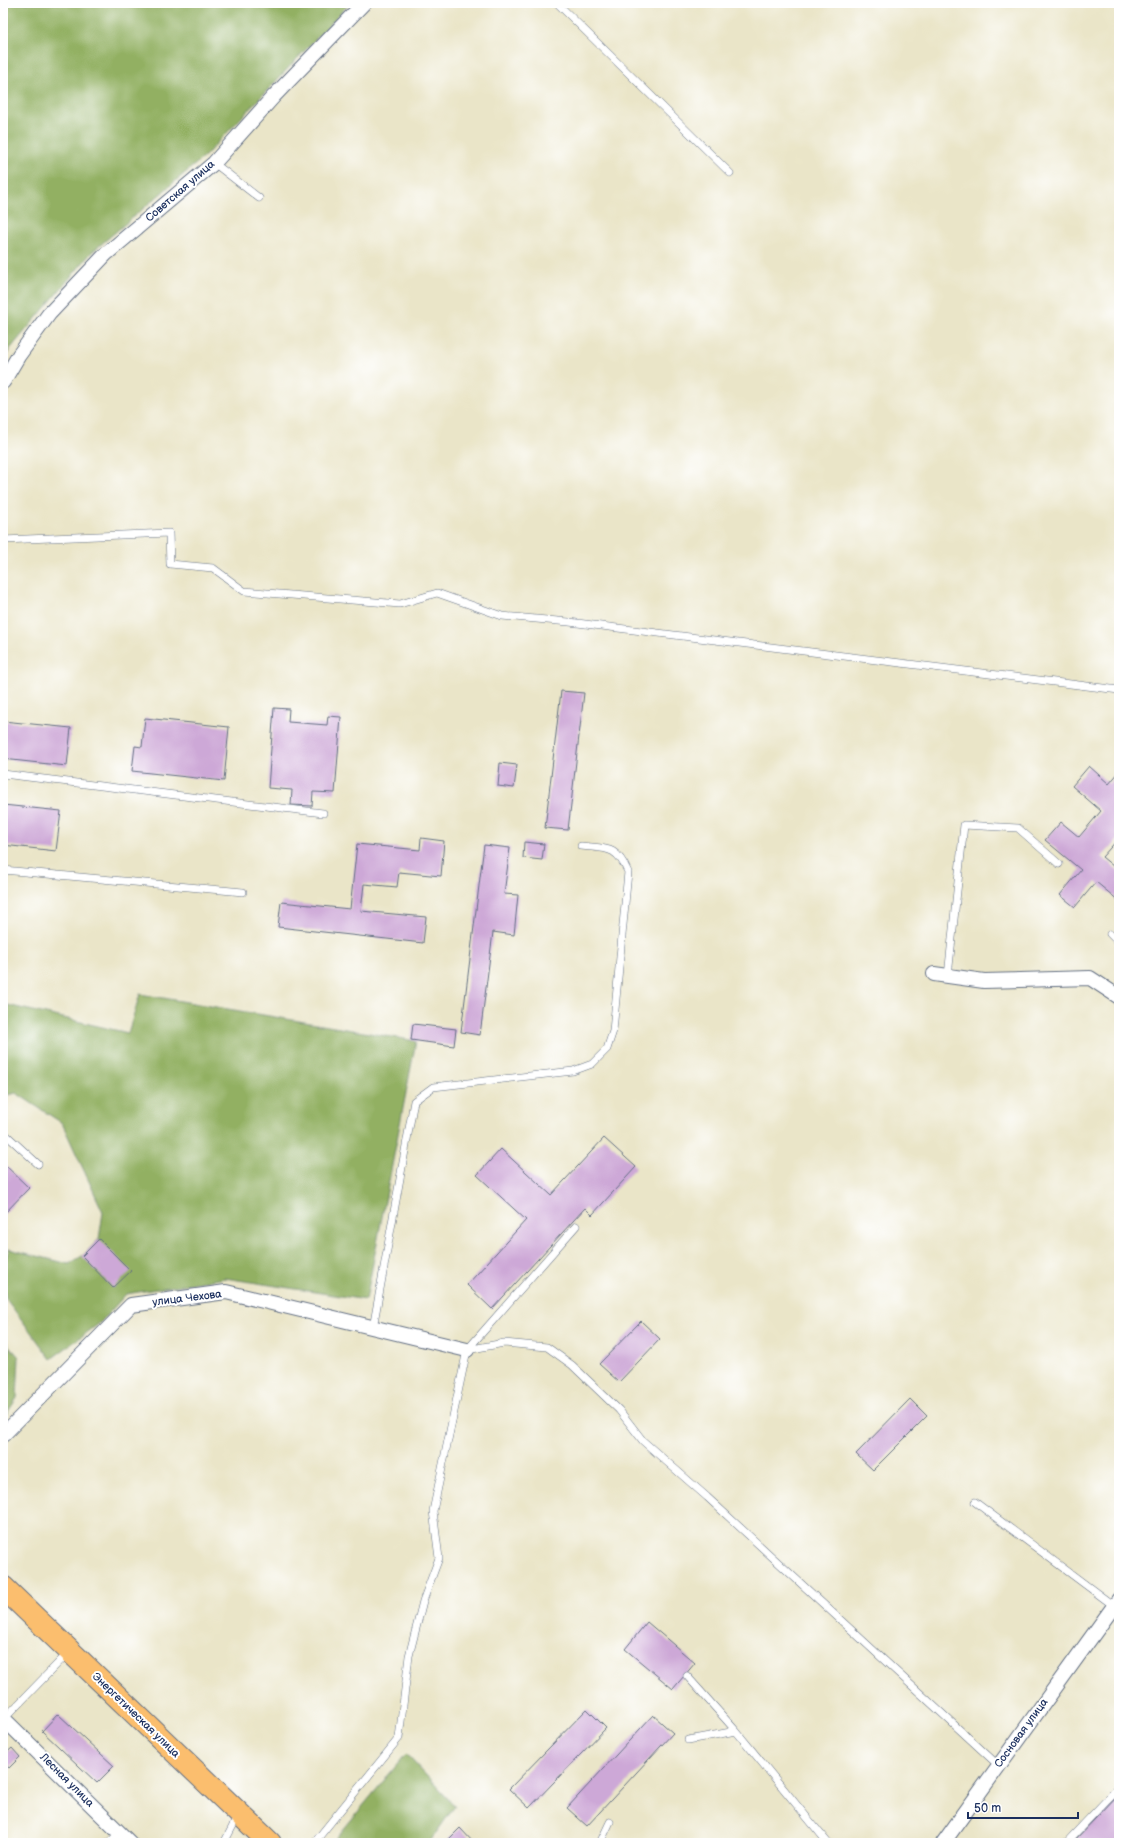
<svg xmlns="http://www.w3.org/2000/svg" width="1122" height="1846" viewBox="0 0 1122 1846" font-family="'Balsamiq Sans',sans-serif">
	<rect width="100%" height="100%" fill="#fff"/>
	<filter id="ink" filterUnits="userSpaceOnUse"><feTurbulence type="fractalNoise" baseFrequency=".025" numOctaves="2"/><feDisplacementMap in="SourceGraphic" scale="8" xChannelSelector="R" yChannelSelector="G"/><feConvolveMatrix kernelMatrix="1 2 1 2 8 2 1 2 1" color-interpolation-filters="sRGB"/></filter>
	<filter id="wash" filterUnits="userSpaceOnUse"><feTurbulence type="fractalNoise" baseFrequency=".012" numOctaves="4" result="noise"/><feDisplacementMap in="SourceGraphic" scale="16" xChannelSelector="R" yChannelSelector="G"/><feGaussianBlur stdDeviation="0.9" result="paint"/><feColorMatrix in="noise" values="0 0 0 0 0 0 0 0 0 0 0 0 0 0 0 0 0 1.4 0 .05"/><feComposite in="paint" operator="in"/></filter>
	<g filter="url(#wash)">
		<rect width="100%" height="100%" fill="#eae5c8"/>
		<path fill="#92b062" stroke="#567060" d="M3,3H350L205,156L91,253L10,349L3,362Z
			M140,994L416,1041L366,1300L225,1278L126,1294L100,1323L51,1359L6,1299L3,1284V1266L9,1249L69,1264L82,1256L99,1239L103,1212L62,1123L16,1093L3,1096V1004L128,1033Z
			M3,1339L19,1357L17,1398L3,1419Z
			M406,1754L455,1806L431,1840L434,1843H332Z"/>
		<g id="blocks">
			<path fill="#cda8d7" d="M561,691L584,693L568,830L545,828Z
				M274,708L289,709L288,722L327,725L328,716L341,717L335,793L313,792L312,806L291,805L292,790L268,788Z
				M145,718L229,727L224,781L132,771L135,746L142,747Z
				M3,721L71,728L67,766L3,759Z
				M500,763L517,765L514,788L498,786Z
				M1089,766L1109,784L1119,772V838L1102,857L1119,871V901L1096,882L1075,907L1060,895L1081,870L1045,840L1061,822L1079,837L1101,811L1072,786Z
				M3,805L61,811L56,851L3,845Z
				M421,838L444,841L441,876L399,872L397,887L364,884L361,911L426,917L423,943L278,927L281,902L350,909L357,844L420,850Z
				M524,842L544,844L542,860L523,858Z
				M484,845L510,848L504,894L518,895L514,935L493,932L480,1035L461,1032Z
				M413,1024L456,1029L454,1046L411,1040Z
				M604,1138L636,1167L592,1215L585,1208L492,1309L467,1285L526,1220L477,1175L501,1149L551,1195Z
				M3,1163L29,1188L3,1215Z
				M99,1239L131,1271L113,1288L82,1256Z
				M641,1321L660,1339L619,1382L599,1364Z
				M910,1399L927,1416L873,1470L856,1454Z
				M647,1622L695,1663L673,1689L625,1649Z
				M587,1709L606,1728L529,1808L509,1789Z
				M58,1714L114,1766L97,1783L42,1731Z
				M653,1715L673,1733L587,1826L567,1808Z
				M12,1748L20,1757L9,1768L3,1762V1756Z
				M1119,1794V1843H1072Z
				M460,1828L474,1843H445Z"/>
		</g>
	</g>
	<g filter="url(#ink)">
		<use href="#blocks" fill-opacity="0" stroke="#636f83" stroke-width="1"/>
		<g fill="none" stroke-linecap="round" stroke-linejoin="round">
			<g stroke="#636f83" stroke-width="8">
				<path id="lane" d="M557,3L730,173
					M214,163L259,198
					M3,540L169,533L170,564L213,568L244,591L400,604L437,593L502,616L569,622L1119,690
					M3,774L323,813
					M3,870L243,892
					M1110,934L1119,943
					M948,976L964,825L1018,828L1059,864
					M3,1132L38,1164
					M373,1328L414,1101L433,1087L573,1071L592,1064L607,1049L613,1031L628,872C616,845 607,849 581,846
					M467,1350L504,1343L547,1347L572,1365L619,1410L643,1441L707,1497L998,1765
					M975,1502L1114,1606
					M687,1676L736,1731
					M4,1719L68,1653
					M688,1740L736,1731L828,1843
					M109,1843L120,1832
					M224,1843L238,1816
					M314,1843L399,1738L409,1656L423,1601L439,1558L433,1511L467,1350L576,1226
					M600,1843L610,1822
					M1066,1843L1119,1787"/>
			</g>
			<g stroke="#636f83" stroke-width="16">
				<path id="street" d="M3,382L19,355L49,314L106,254L214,163L274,96L364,3
					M934,974L984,981L1090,978L1119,997
					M3,1435L131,1305L226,1292L467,1350
					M3,1718L130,1843
					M943,1843L1119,1599"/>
			</g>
			<g stroke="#636f83" stroke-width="24">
				<path id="primary" d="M3,1587L270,1843"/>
			</g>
			<use href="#lane" stroke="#fff" stroke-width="7"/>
			<use href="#street" stroke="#fff" stroke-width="14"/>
			<use href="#primary" stroke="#fbbe6e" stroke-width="22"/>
		</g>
	</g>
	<g text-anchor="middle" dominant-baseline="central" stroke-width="4" stroke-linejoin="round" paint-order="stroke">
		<g font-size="11" fill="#1b2f5e" stroke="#fff">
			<text transform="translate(180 191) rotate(-41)">Советская улица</text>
			<text transform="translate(187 1298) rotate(-7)">улица Чехова</text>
			<text transform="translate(136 1715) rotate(44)">Энергетическая улица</text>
			<text transform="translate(1021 1733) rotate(-54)">Сосновая улица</text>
			<text transform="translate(67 1780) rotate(45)">Лесная улица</text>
		</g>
	</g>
	<rect width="1122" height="1846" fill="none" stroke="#fff" stroke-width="16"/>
	<path d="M968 1812v6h110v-6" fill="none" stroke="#1b2f5e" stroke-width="2"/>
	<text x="974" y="1812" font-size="12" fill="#1b2f5e" stroke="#ffffff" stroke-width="3" paint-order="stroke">50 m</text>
</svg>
